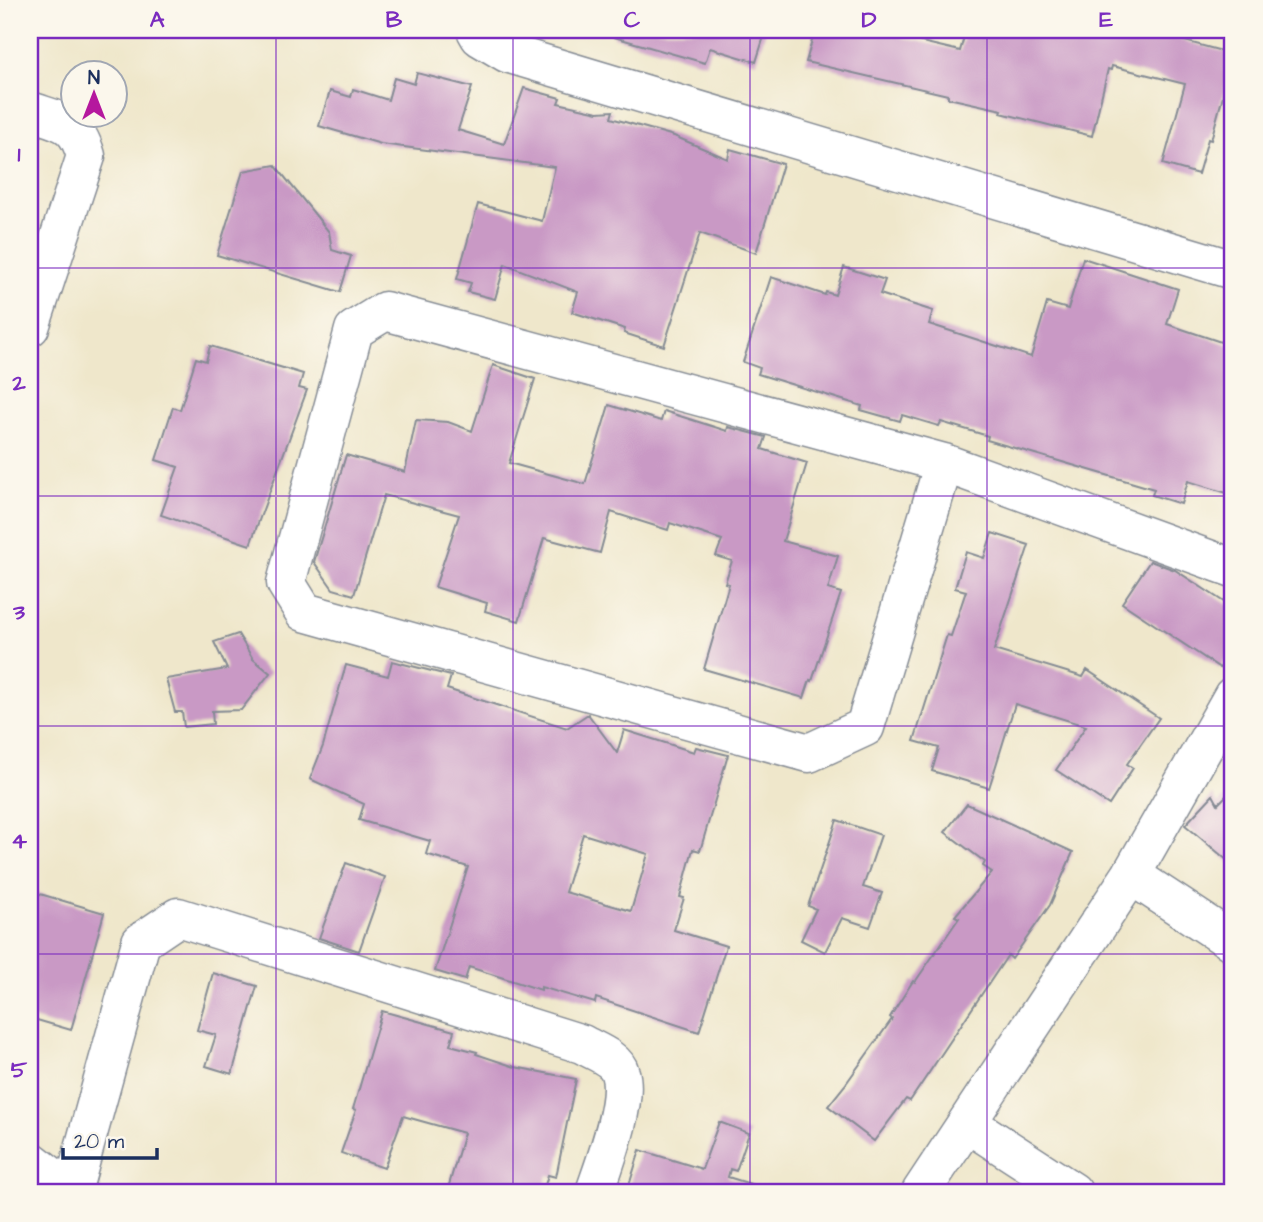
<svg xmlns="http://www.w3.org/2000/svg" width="1263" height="1222" viewBox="0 0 1263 1222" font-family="'Architects Daughter',sans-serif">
	<rect width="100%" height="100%" fill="#fbf7ec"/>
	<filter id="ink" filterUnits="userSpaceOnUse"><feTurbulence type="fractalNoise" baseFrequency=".0143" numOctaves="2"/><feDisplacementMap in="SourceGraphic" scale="14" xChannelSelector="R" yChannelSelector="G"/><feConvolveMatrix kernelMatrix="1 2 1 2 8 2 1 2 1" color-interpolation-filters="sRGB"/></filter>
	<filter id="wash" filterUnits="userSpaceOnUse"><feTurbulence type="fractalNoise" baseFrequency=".00686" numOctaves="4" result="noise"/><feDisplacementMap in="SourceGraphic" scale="28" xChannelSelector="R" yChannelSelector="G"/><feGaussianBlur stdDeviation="1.57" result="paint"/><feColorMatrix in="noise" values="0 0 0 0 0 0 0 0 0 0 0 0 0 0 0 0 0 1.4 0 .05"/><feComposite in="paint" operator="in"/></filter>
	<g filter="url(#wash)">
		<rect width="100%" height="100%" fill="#efe7cb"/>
		<g id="blocks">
			<path fill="#c999c5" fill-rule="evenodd" d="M615,30H766L756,62L710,48L705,63L614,37Z
				M815,30H871L960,51L966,30H1144L1233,54V58L1211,140L1208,139L1198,174L1163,164L1185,84L1112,66L1111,70L1108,69L1092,136L1001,113L1002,110L948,98V95L806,62Z
				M417,73L472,87L458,130L504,144L524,88L560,98L558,103L598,112L613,111L611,118L674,136L728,159L730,149L783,164L756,253L700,233L664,346L624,333L625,329L572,312L578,292L505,264L495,299L468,292L471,283L457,279L478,204L542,221L555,167L381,144L319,126L330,91L351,97L353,89L388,100L394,78L414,84Z
				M275,165L329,232L332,250L351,256L340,292L217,255L243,171Z
				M1083,258L1178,289L1167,324L1233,346V495L1188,481L1181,504L1152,495L1154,489L1018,449L987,440L988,436L941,422L939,426L902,415L900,421L861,410L862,406L758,374L760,368L743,362L771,277L825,295L826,292L835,295L844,267L885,280L880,294L933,311L929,324L1031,357L1047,303L1068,309Z
				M210,346L303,374L299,388L307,390L250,545L161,515L178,467L156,460L173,407L180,410L196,358L206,361Z
				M493,365L535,379L509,463L585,484L609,405L661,421L664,411L727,431L728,427L766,437L762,449L807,463L783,541L838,556L828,589L841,593L812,681L810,680L804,698L704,669L729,584L725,583L732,561L716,556L722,540L670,523L668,530L611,512L600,553L544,538L519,621L485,611L487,603L435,587L459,515L384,495L354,595L333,589L314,562L346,455L405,472L416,420L448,422L472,431Z
				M992,533L1029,545L994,650L1083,677L1087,670L1159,718L1127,764L1133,768L1109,805L1056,770L1086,726L1015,704L989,788L932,771L939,748L914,741L947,635L951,636L966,591L955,588L966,552L984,558Z
				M1150,561L1175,570L1233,608V648L1220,668L1122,603Z
				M238,634L253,659L270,673L241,710L212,711L213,724L184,727L182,712H175L166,679L227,669L214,642Z
				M392,661L451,676L447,689L567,728L588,714L617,753L624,730L694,752L696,747L728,755L700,851L693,849L680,897L684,898L674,930L726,946L699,1032L596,998L595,1003L541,987V990L469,967L465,980L435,971L468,867L426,854L430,841L359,820L364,804L310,779L323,746L346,665L388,676ZM583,834L648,854L631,911L565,892Z
				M1233,789V865L1185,825L1213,795L1218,804Z
				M967,804L1073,852L1050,905L1012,959L1008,955L910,1101L906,1099L874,1141L828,1106L845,1085L892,1019L890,1017L913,981L915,982L959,918L955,916L992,872L983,866L985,862L945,832Z
				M837,820L881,835L863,887L882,893L870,927L842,918L825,952L801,940L816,909L808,906Z
				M346,863L385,877L359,951L319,938Z
				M30,891L104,913L71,1030L30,1018Z
				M213,973L257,986L232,1074L206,1066L216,1035L197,1030Z
				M382,1011L454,1031L450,1045L477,1052L476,1054L515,1067L576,1079L556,1177L548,1175L543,1192H447L464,1133L403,1116L384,1168L341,1153L356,1110L353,1109Z
				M719,1122L749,1133L736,1171L730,1169L728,1177L757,1186L756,1192H627L640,1150L702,1169Z"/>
		</g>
	</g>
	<g filter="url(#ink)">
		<use href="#blocks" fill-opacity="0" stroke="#858b94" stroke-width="2"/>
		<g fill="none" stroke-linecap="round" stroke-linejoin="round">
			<g stroke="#858b94" stroke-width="41">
				<path id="street" d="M476,30L480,37L507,53L1233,270
					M30,111C62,122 76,121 86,156L30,327
					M944,463L865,727L809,753L304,612L286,583L354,330L385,311L944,463L1233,568
					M1131,875L1233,942
					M967,1123L1073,1192
					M30,1160L72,1192
					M72,1192L141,942L178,917L582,1044C594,1051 616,1058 620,1073C629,1101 604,1165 595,1192
					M921,1192L1131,875L1233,696"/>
			</g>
			<use href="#street" stroke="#fff" stroke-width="38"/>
		</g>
	</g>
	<path fill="none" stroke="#7b2cbf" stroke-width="2" stroke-opacity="0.55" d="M276,30V1192M513,30V1192M750,30V1192M987,30V1192M30,268H1233M30,496H1233M30,726H1233M30,954H1233"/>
	<rect width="1263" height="1222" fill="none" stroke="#fbf7ec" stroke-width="77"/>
	<g transform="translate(94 94)"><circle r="33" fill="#fbf7ec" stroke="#a1a7b3" stroke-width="2"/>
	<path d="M0-5L12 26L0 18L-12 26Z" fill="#b5179e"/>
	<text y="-10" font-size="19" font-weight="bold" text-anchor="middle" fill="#1b2f5e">N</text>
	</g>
	<path d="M63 1148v10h94v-10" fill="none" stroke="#1b2f5e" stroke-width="3.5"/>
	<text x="74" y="1148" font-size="21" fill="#1b2f5e" stroke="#fbf7ec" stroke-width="5" paint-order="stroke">20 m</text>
	<rect x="38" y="38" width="1186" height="1146" fill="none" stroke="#7b2cbf" stroke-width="2.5"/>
	<g font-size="23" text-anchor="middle" font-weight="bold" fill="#7b2cbf">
		<text x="157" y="27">A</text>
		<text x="394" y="27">B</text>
		<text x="632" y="27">C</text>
		<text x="869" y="27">D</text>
		<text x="1106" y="27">E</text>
		<text x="19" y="161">1</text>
		<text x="19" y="390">2</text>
		<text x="19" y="619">3</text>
		<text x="19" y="848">4</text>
		<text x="19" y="1077">5</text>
	</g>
</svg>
